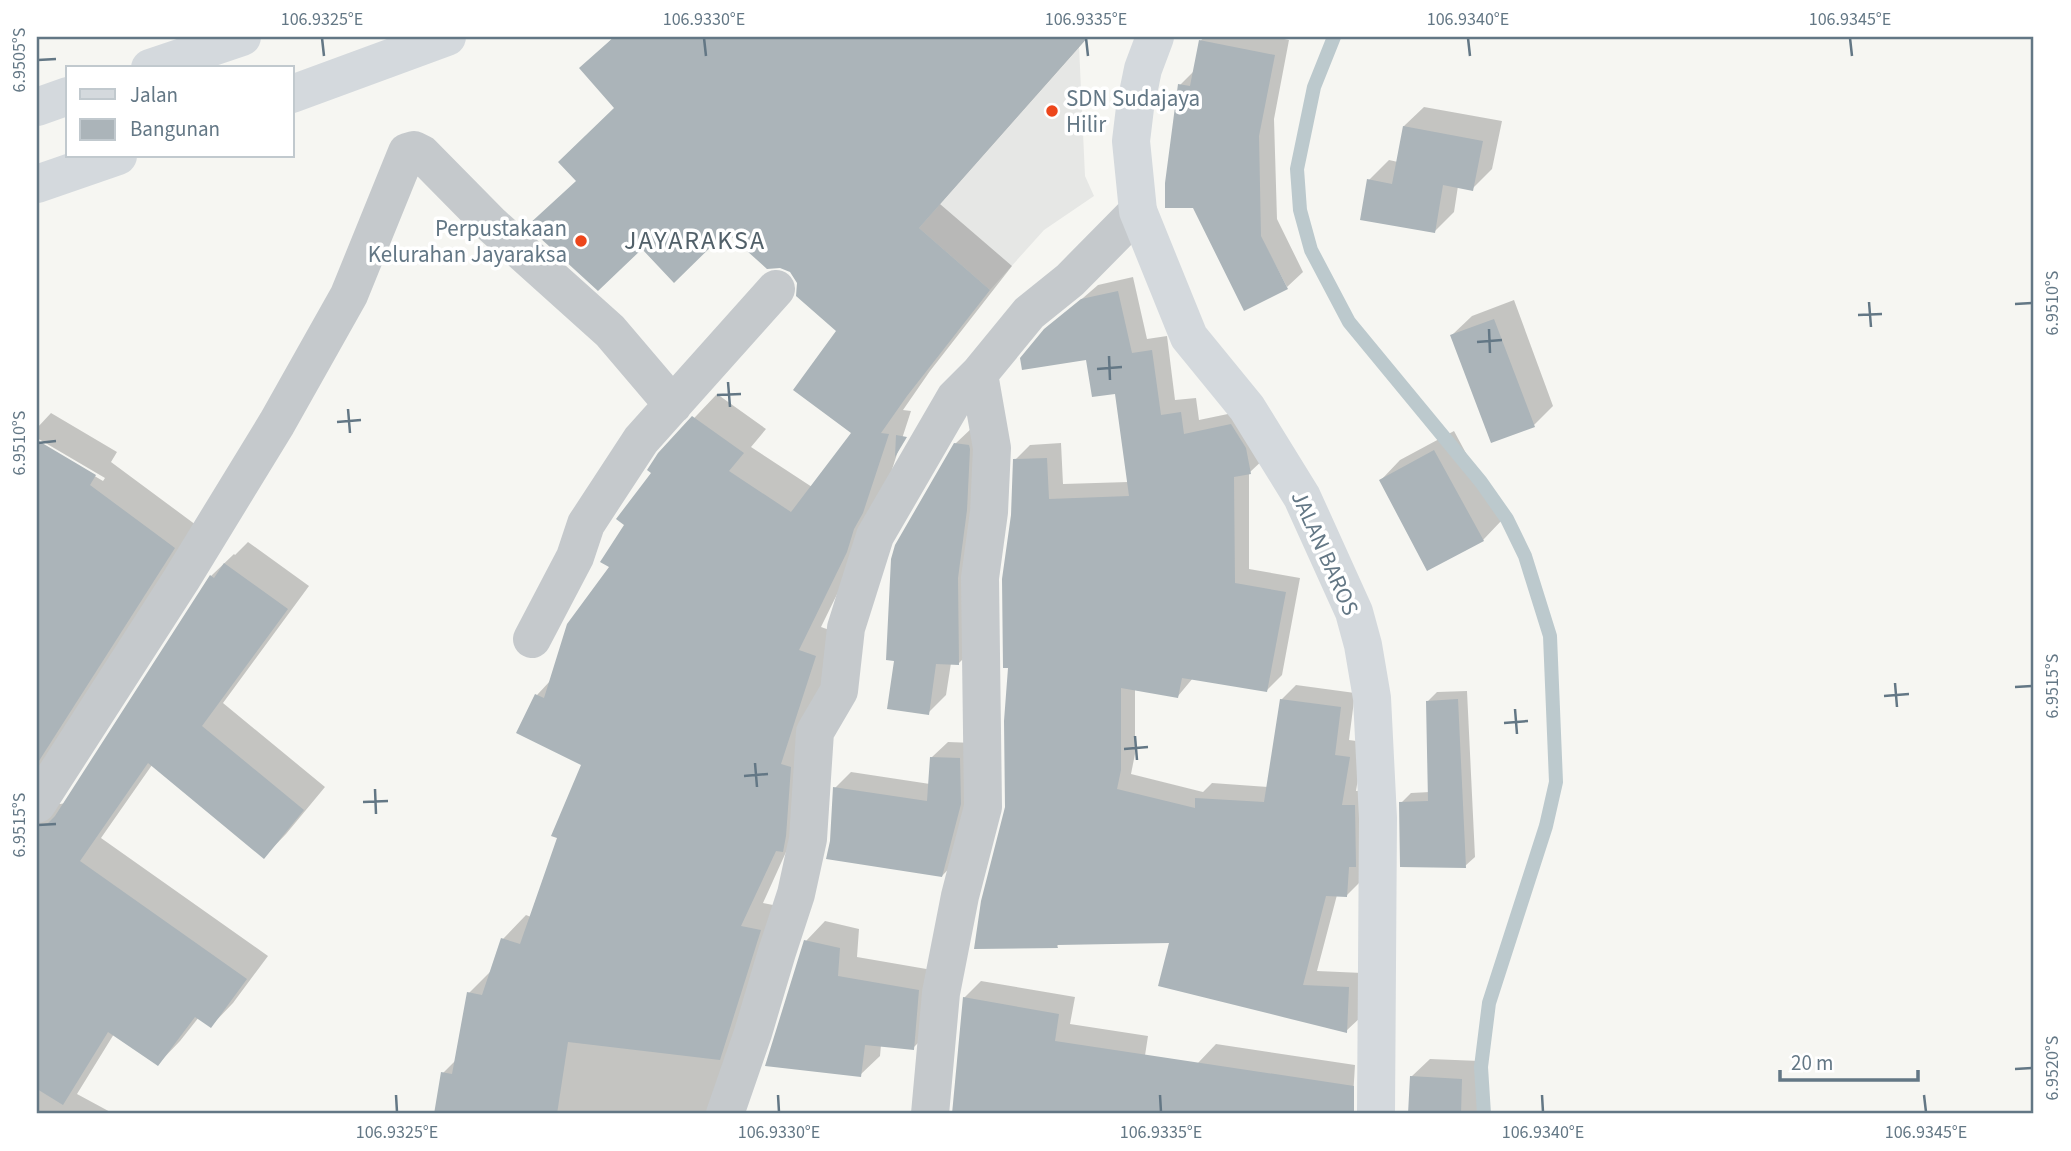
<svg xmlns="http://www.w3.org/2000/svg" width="2071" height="1151" viewBox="0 0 2071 1151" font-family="'Source Sans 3',sans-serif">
	<rect width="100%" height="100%" fill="#f6f6f2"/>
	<path fill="#e6e7e5" d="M1079,46L1085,176L1094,196L1044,230L990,290L919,228Z"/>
	<path fill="#0003" d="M614,37H1088L940,204L1012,266L930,371L903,410L911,411L886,488L870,527L821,627L838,633L791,841L763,903L783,907L736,1114H436L443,1073L456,1060L469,993L493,969L503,939L526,915L531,917L583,764L537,695L551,680L612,567L627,524L654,472L660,454L717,394L766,429L751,447L812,487L854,432L839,331L791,271L726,230L578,180L616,108L581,69Z
		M1205,37H1275L1289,40L1274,119L1277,219L1303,272L1287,287L1180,85L1195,70L1200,41Z
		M1424,107L1502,121L1492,169L1472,189L1458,186L1454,212L1434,232L1369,180L1389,160L1398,162L1404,126Z
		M1133,277L1147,339L1167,336L1175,400L1196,398L1199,420L1247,410L1266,457L1249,473V569L1300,578L1282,675L1267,690L1193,678L1178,696L1135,689V754L1131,774L1203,792L1212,783L1268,787L1281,700L1296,685L1355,693L1349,740L1364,742L1356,791L1370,790L1362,880L1347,895H1337L1317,971L1363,973L1361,1017L1346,1031L1212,919L1060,943L1057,946L1007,807L1015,460L1030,445L1061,443L1063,484L1128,482L1116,392L1088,358L1046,330L1098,285Z
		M1514,300L1553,406L1534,425L1452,335L1472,316Z
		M51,413L117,452L111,462L196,525L48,801L60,804L66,803L211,576L234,554L235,555L248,542L309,586L223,703L325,787L286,834L264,857L152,765L101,838L268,956L233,1003L211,1026L199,1017L180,1041L158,1064L114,1034L77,1094L114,1114H37V442L103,481L105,478L37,438V428Z
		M974,426L977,645L959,663H951L946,695L928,713L955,444Z
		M1454,431L1502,520L1483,540L1381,480L1400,460Z
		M1467,691L1475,857L1465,866L1401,803L1411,793L1430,792L1428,701L1437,692Z
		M948,742L975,743L957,860L942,876L832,841L835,788L851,772L930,784L932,757Z
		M825,921L859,929L857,957L938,971L933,1028L913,1048L881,1045L880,1056L860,1075L806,941Z
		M981,981L1075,997L1070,1024L1148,1036L1136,1114H954L964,998Z
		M1216,1044L1355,1065L1352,1114H1192L1198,1063Z
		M1430,1059L1480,1061L1478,1114H1410L1411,1077Z"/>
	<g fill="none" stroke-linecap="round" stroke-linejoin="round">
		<path stroke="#bcc9cd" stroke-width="14" d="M1334,37L1314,87L1297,169L1300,210L1311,250L1349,322L1481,482L1507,519L1525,556L1550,636L1556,782L1546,826L1489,1003L1481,1067L1484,1114"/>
	</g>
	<path fill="#abb4b9" d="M614,37H1088L919,228L990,290L907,396L881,433L889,434L863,513L854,529L847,552L799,650L816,656L781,764L791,767L786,836L783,852L776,851L741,926L761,930L720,1060L568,1042L557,1114H434L441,1072L452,1074L467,992L482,995L501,938L520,944L557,838L551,836L581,765L516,733L535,694L544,698L567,624L609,567L600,562L624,525L616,519L651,473L647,470L658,453L692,416L744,453L729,471L791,512L851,433L793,390L836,331L796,296L797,283L790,272L780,268L767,269L726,232L674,283L642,249L598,291L527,226L576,181L558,162L614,108L579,68Z
		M1199,40L1275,55L1259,136L1261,236L1288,289L1244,311L1193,208H1165V183L1178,84L1190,86Z
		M1403,126L1483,141L1473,191L1443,185L1435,233L1360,220L1367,179L1392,184Z
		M1118,291L1132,353L1152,350L1161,415L1181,412L1184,434L1231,424L1246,448L1251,474L1234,477L1235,583L1286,592L1267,692L1182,678L1178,698L1121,688V770L1117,789L1195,808V798L1264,802L1280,699L1341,707L1335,755L1350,757L1342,805H1355L1356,867H1349L1347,897L1326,896L1303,985L1349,987L1347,1033L1158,986L1169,943L1057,945L1058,948L974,949L981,901L1005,807L1004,721L1008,668H1003L1002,579L1011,515L1013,459L1047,458L1049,499L1129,496L1115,394L1092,397L1086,360L1022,370L1020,358L1044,329L1081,299Z
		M1494,319L1535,427L1491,443L1450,335Z
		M896,435L907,437L895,457Z
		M37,440L96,475L90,485L175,548L37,764Z
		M954,443L969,445L970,449L967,510L958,578L959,665L936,664L929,715L887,709L894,661L886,660L891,559L895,545Z
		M1434,450L1484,541L1427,571L1379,480Z
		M224,563L288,609L202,726L304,810L264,859L148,763L80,861L247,979L211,1028L195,1017L158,1066L108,1032L63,1105L37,1089V826L48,823L55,816L210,575L214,578Z
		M1458,699L1466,868L1400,867L1399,802L1428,801L1426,701Z
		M930,757L960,758L961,804L942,877L826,859L830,841L833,787L927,801Z
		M804,940L840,948L838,976L919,990L914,1050L865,1045L861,1077L765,1066Z
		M963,997L1059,1014L1055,1041L1354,1086V1114H952Z
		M1410,1076L1462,1079L1461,1114H1408Z"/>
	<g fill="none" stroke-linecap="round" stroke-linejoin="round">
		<path stroke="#c5c9cc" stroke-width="38" d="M532,639L575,557L586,524L641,440L776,289
			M37,804L181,580L277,423L349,295L407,152L414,150L422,154L492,225L610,331L673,405
			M725,1114L753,1033L777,952L796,894L808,839L815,732L839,691L846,628L875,536L955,398L979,374L1029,313L1070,280L1138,211
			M930,1114L941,993L960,896L983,807L980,578L989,512L992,448L979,374"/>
		<path stroke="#d4d9dd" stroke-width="38" d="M1155,37L1143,69L1135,108L1131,141L1138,211L1189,337L1247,408L1302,497L1354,612L1363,645L1372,698L1378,818L1376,1114
			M150,68L242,37
			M292,94L447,37
			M37,107L68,96
			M37,184L118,156"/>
	</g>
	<path fill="none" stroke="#637785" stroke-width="2.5" d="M322,38L324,56M704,38L706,56M1086,38L1088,56M1468,38L1470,56M1850,38L1852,56M38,60L56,59M1869,302L1871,327M2015,304L2032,303M1858,315L1882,314M1489,329L1490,353M1477,342L1502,340M1109,356L1110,380M1097,369L1122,367M728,382L730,407M717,395L741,394M348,409L350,433M337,422L361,420M38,443L56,441M1895,683L1897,707M2015,687L2032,686M1884,696L1909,694M1515,709L1517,734M1504,723L1528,721M1135,736L1137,760M1124,749L1148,747M755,763L757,787M744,776L768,774M375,789L376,814M363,802L388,801M38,825L56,824M2015,1069L2032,1068M396,1095L397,1112M778,1095L779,1112M1160,1095L1161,1112M1542,1095L1543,1112M1924,1095L1926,1112"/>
	<g fill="#ed461b" stroke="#fff" stroke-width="2.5">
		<circle cx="1052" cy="111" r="7"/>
		<circle cx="581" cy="241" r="7"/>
	</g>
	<g text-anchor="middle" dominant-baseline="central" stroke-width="7" stroke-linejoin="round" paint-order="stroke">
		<g font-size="23" fill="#637785" stroke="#fff" text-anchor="start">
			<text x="1066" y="98">SDN Sudajaya<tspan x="1066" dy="26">Hilir</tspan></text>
			<text x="567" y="228" text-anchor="end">Perpustakaan<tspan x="567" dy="26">Kelurahan Jayaraksa</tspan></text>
		</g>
		<g font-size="23" fill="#637785" stroke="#fff">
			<text transform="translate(1325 553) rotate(66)">JALAN BAROS</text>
		</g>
		<g font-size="26" letter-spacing="2" fill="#516069" stroke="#fff">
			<text x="695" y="240">JAYARAKSA</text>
		</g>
	</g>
	<rect width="2071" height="1151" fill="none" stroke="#ffffff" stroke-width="77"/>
	<rect x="66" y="66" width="228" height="91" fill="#ffffff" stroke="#c1c9ce" stroke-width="2"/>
	<rect x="80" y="89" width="35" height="10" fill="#d4d9dd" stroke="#c1c9ce" stroke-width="2"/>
	<text x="130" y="102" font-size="21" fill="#637785">Jalan</text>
	<rect x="80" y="119" width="35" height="21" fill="#abb4b9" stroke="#c1c9ce" stroke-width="2"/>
	<text x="130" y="136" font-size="21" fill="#637785">Bangunan</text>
	<path d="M1780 1070v10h138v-10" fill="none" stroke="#637785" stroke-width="3.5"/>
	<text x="1791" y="1070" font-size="21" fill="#637785" stroke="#ffffff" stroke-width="5" paint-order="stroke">20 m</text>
	<rect x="38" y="38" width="1994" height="1074" fill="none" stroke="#637785" stroke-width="2.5"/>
	<g font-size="18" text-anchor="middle" fill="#637785">
		<text x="322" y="25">106.9325°E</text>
		<text x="704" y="25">106.9330°E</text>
		<text x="1086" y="25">106.9335°E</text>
		<text x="1468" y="25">106.9340°E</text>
		<text x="1850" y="25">106.9345°E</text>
		<text transform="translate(19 60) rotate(-90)" y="6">6.9505°S</text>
		<text transform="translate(2052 303) rotate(-90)" y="6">6.9510°S</text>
		<text transform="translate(19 443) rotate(-90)" y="6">6.9510°S</text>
		<text transform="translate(2052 686) rotate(-90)" y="6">6.9515°S</text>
		<text transform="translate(19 825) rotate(-90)" y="6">6.9515°S</text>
		<text transform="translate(2052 1068) rotate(-90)" y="6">6.9520°S</text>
		<text x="397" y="1138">106.9325°E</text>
		<text x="779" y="1138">106.9330°E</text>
		<text x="1161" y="1138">106.9335°E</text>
		<text x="1543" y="1138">106.9340°E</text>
		<text x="1926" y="1138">106.9345°E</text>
	</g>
</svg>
